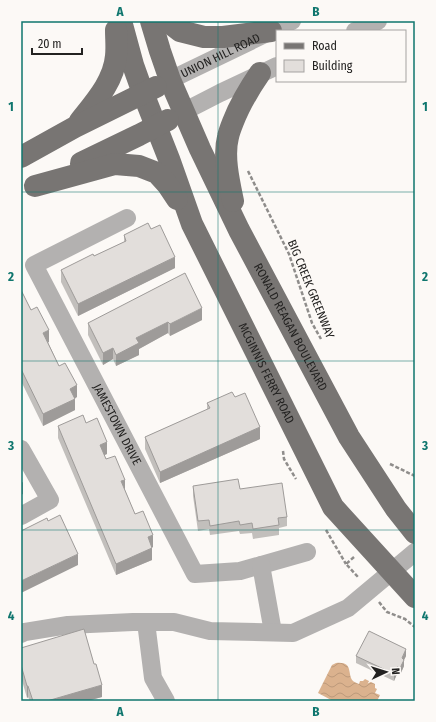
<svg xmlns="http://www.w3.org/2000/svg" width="436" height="722" viewBox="0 0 436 722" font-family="'Fira Sans Condensed',sans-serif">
	<defs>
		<pattern id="water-waves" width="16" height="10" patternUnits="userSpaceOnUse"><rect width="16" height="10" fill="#dbb28e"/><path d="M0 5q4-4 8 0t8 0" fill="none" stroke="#bc997a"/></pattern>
	</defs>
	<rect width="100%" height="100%" fill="#fcf9f6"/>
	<path fill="url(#water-waves)" d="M336,663C354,661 347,675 353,681C353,681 358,684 359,684L360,681H363L365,679L375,684V688L377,689L375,693L380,695L377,701H333L318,693L332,665Z"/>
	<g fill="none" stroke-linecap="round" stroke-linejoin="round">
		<path stroke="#8f8d8b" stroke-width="2.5" stroke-dasharray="4 2" stroke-linecap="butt" d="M248,171L289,254L312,323L321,339
			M283,451L284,459L296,479
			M390,464L415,476
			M326,530L346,564
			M354,557L346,564L358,577
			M379,602L387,612L405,619L415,627"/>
		<g stroke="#b3b1b0" stroke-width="18">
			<path d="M355,31L378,21"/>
			<path id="s1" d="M170,80L292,21"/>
			<path d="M183,112L220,93L277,66"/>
			<path id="s2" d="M127,218L34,265L195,574L240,571L307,552"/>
			<path d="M21,449L50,500L21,516"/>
			<path d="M261,565L273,632"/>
			<path d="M146,622L153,678L166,701"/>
			<path d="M21,634L25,632L68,625L133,622H174L210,631L293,633L348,608L415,552"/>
		</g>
		<g stroke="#787573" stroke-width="22">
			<path id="s3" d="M121,21L133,65L143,93L169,159L192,224L333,507L415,597"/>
			<path id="s4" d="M151,21L160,51L170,80L200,149L239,230L349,437L396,509L415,533"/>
			<path d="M167,21L180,31L204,37H223L271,31"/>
			<path d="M80,121C95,102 114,81 116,56C117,47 116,39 116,30"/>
			<path d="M21,157L75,127L156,87"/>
			<path d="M81,163L139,135L168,120"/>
			<path d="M35,186L115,164L139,166L157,173L167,184L177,199"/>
			<path d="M233,201C229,182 223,156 228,137C229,132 231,127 233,122C240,104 249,89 260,73"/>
		</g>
	</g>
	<path fill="#c2bfbc" d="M151,229L175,268L78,316L61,282V270L94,256L124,242V235Z
		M21,290L31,310L49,342H48L59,366L77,397L75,398V410L43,426L21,381Z
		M202,320L170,336L168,333L139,349V355L116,366L113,359L103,365L88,335V323Z
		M235,397L260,439L160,483L145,449V437L207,410V403Z
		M58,426L107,454L104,455L106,459L125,490L135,514L153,547H152V560L116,575L58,438Z
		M193,486L240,489L287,517V526L279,528V535L253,539L252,533L240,534L239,531L210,535L209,529L198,531L193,496Z
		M21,648L102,697L87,701H30L28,697L27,698L21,677Z
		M356,656H406L404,660V666L400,675L397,674L394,681L356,663Z"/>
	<path fill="#9e9b99" d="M175,257V268L78,316V304Z
		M202,308V320L170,336V324Z
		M168,322V333L139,349V355L116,366V355L136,338Z
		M49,330V342L43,345V333Z
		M113,348V359L103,365V353Z
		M77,385V397L70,401V389Z
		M75,399V410L43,426V414Z
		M260,427V439L160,483V472Z
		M107,442V454L100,457V445Z
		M125,480V491L121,481Z
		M23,482V494L21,495V483Z
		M153,535V547L148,549V537Z
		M152,548V560L116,575V564Z
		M78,554V565L21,593V581Z
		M406,649V656L404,660V666L400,675V668L402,658Z
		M397,667V674L394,681V674Z
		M102,685V697L87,701H47Z
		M27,686H28V697L27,698Z"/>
	<path fill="#e2dedb" stroke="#9e9b99" d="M148,223L151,229L160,225L175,257L78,304L61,270L93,254L94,256L126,241L124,235Z
		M185,273L202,308L170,324L168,322L136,338L139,343L116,355L113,348L103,353L88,323Z
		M21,290L31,310L37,307L49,330L43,333L59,366L65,363L77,385L70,389L75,399L43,414L21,369Z
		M232,392L235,397L245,393L260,427L160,472L145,437L210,408L207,403Z
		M83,415L86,423L97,418L107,442L100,445L106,459L115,456L125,480L121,481L135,514L143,511L153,535L148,537L152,548L116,564L58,426Z
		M238,479L240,489L282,483L287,517L278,518L279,525L253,529L252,523L240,525L239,521L210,526L209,520L198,521L193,486Z
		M60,515L78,554L21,581V531L47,518L48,521Z
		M84,629L94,664H96L102,685L47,701H33L28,686H27L21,665V648Z
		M369,631L406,649L402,658L404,660L400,668L397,667L394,674L356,656Z"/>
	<path fill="none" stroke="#0f766e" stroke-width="1" stroke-opacity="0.55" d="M218,21V701M21,192H415M21,361H415M21,530H415"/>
	<g text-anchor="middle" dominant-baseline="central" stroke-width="3" stroke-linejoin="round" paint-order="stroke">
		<g font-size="12" fill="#232221" stroke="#fcf9f6">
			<text stroke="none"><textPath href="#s1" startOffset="56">UNION HILL ROAD</textPath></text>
			<text transform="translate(311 289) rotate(68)">BIG CREEK GREENWAY</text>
			<text stroke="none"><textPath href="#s4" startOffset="337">RONALD REAGAN BOULEVARD</textPath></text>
			<text stroke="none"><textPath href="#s3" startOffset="382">MCGINNIS FERRY ROAD</textPath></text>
			<text stroke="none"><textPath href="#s2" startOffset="284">JAMESTOWN DRIVE</textPath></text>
		</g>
	</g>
	<rect width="436" height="722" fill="none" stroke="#fcf9f6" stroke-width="44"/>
	<rect x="276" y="30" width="130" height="52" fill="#fcf9f6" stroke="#a5a3a1"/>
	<rect x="284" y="43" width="20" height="6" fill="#787573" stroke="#a5a3a1"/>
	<text x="312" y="50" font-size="12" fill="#232221">Road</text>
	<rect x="284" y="60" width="20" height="12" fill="#e2dedb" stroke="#a5a3a1"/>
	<text x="312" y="70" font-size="12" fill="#232221">Building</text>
	<g transform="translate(386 672) rotate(86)" stroke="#fcf9f6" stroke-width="3" paint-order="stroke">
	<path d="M0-3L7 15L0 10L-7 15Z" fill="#232221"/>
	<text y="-6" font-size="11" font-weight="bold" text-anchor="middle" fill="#232221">N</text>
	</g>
	<path d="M32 48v6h50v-6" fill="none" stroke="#232221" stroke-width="2"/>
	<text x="38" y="48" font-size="12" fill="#232221" stroke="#fcf9f6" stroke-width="3" paint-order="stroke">20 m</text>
	<rect x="22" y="22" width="392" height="678" fill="none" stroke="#0f766e" stroke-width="1.5"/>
	<g font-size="13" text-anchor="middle" font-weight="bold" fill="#0f766e">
		<text x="120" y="16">A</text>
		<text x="316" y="16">B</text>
		<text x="11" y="111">1</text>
		<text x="425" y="111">1</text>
		<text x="11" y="281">2</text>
		<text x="425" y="281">2</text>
		<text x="11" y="450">3</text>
		<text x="425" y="450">3</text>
		<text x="11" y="620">4</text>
		<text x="425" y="620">4</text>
		<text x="120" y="716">A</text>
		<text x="316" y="716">B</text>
	</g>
</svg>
